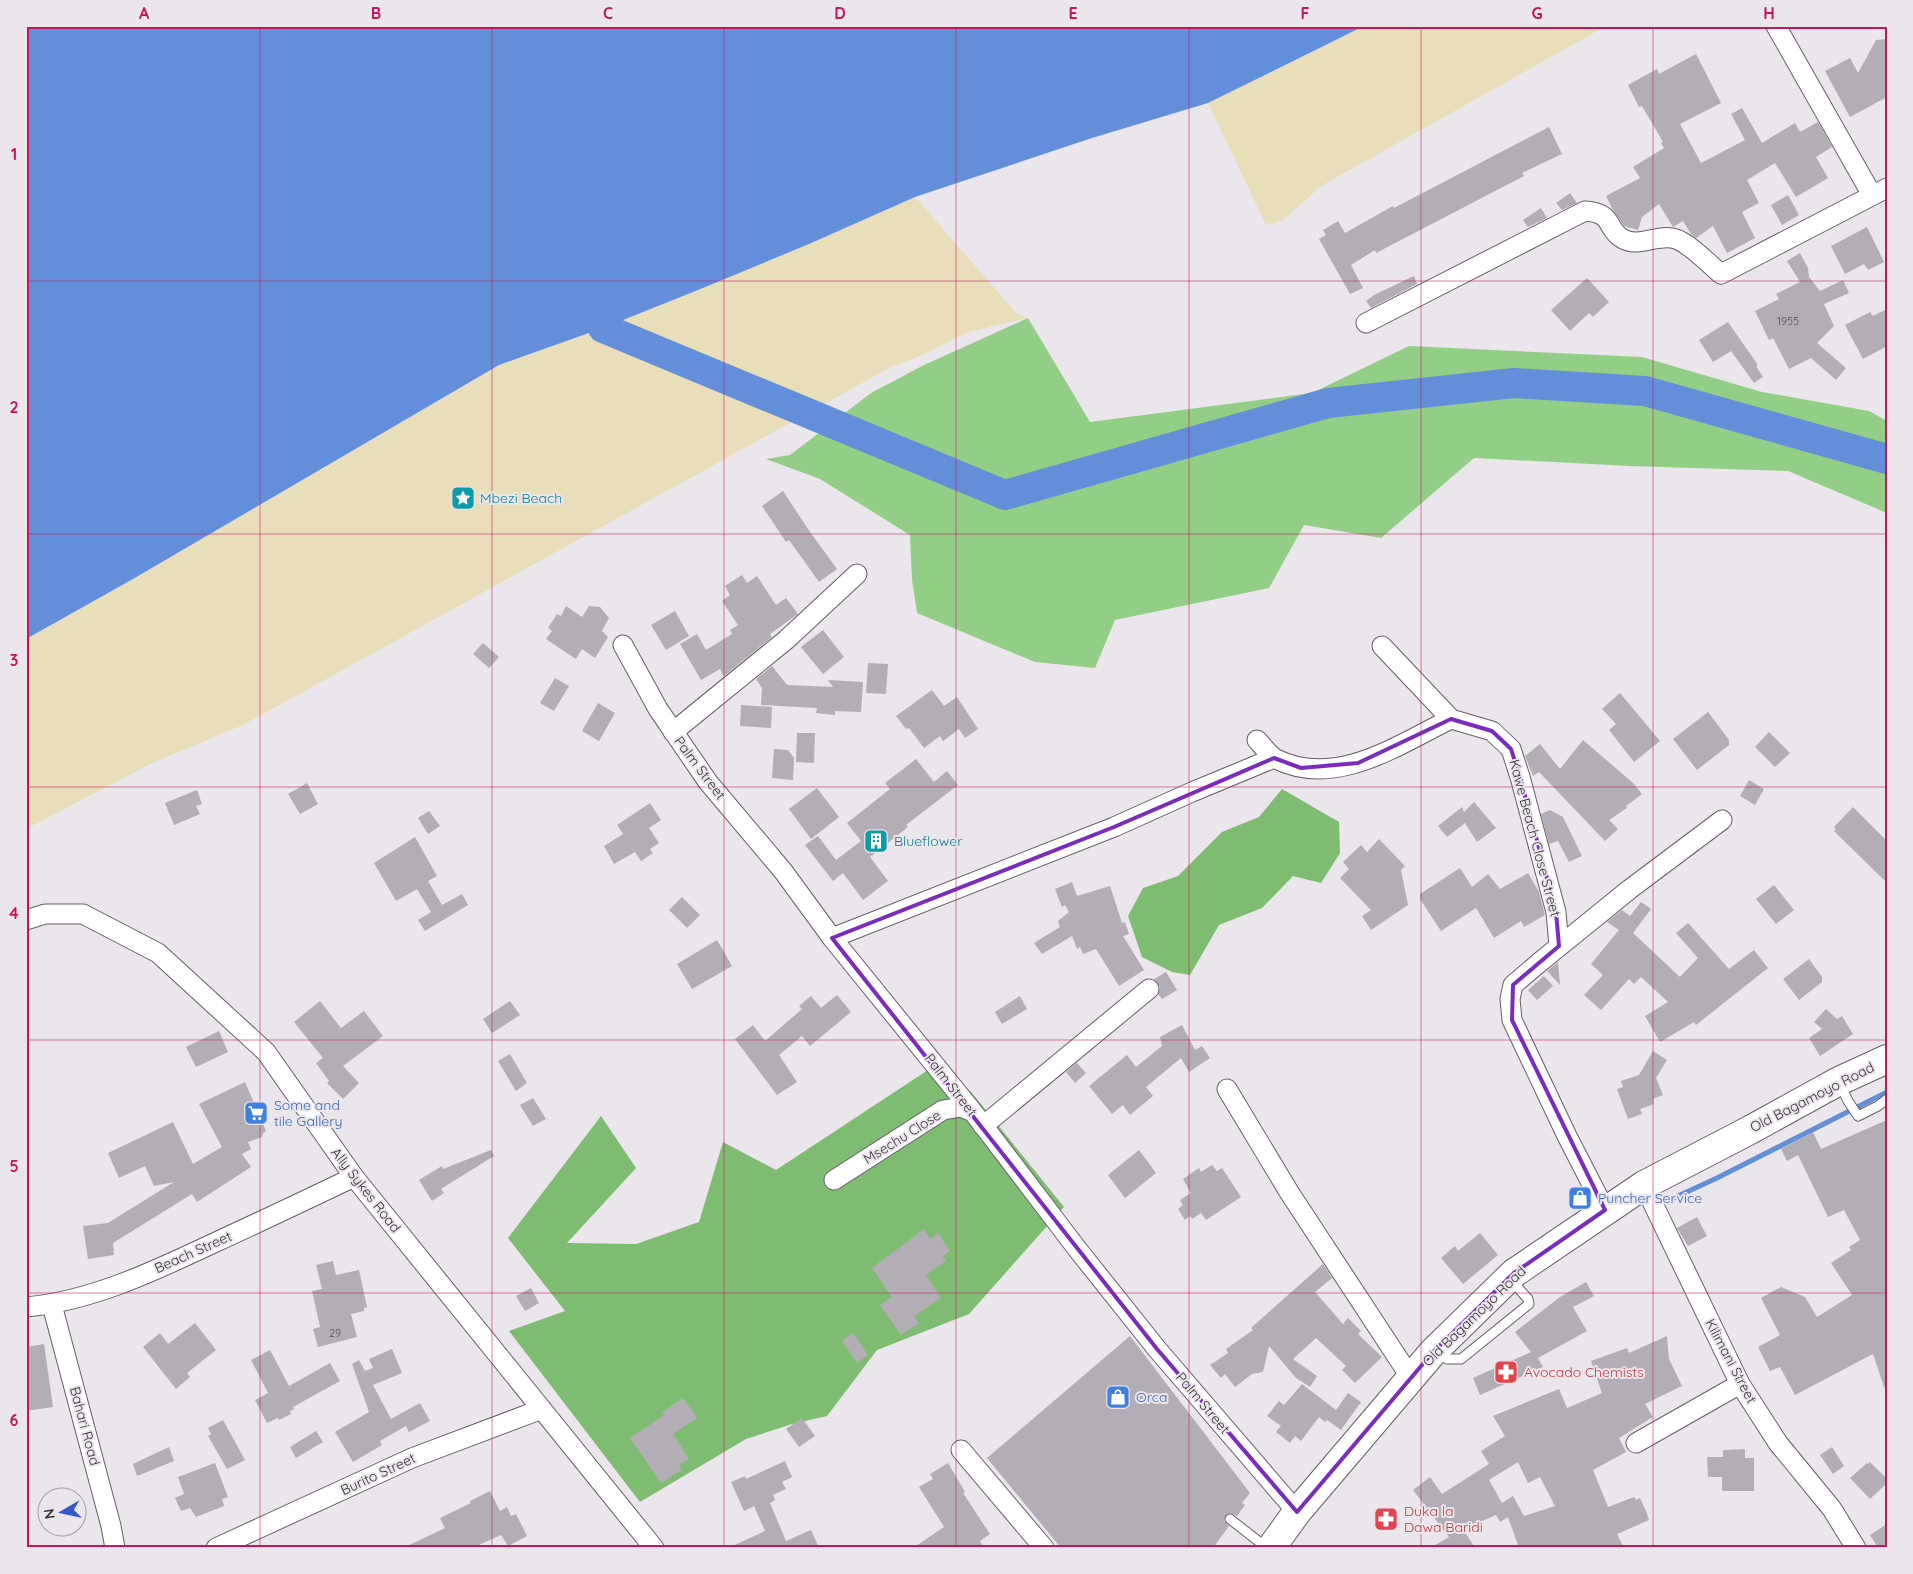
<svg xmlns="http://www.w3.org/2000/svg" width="1913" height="1574" viewBox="0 0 1913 1574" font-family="Quicksand,sans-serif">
	<rect width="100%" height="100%" fill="#ebe5ec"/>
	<path fill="#93ce86" d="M1028,318L1090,422L1312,393L1409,346L1642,357L1762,392L1869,411L1887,421V513L1788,471L1630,466L1474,458L1381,538L1304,525L1269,588L1115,620L1095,668L1035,662L917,613L912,580L910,535L820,479L766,459L790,455L871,393L924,365Z"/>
	<path fill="#7ebc71" d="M1282,789L1339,822L1340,853L1321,883L1293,876L1262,908L1219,925L1190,975L1172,972L1142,957L1128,916L1143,888L1178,876L1222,832L1259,817Z
		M928,1070L960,1083L972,1093L1064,1207L969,1314L877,1350L827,1416L792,1424L746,1439L640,1502L509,1331L565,1311L508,1238L601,1116L636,1168L567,1243L636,1244L699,1222L723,1142L776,1170Z"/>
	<path fill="#e8deb9" d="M1364,26H1606L1321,186L1283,220L1266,225L1208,103Z
		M915,197L1016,313L1028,318L968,332L922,355L891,367L243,725L152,763L26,829V639L133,579L499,365L603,328L698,290L809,244Z"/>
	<path fill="#638fda" d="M26,26H1364L1208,103L1092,138L915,197L809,244L698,290L603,328L499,365L133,579L26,639Z"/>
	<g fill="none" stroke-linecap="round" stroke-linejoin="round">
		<path stroke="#638fda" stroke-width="5" d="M1665,1202L1717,1178L1887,1092"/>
		<path stroke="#638fda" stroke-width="30" d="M603,328L1005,495L1328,403L1514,383L1645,391L1887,459"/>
	</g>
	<path fill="#b3adb5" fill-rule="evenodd" d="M1887,39V97L1850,117L1825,71L1850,58L1858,73L1876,40Z
		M1696,54L1721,103L1680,124L1701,163L1745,140L1731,114L1742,108L1762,143L1795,123L1800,132L1818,122L1832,147L1816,157L1828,178L1796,197L1775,163L1747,180L1759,203L1742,212L1755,238L1727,253L1713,226L1696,238L1691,234L1683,221L1673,227L1659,204L1642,217L1638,230L1624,226L1613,210L1606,196L1640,178L1633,167L1664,148L1661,143L1663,142L1642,106L1639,107L1628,85L1657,69L1659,74Z
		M1549,127L1562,154L1522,173L1524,176L1376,253L1375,250L1351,265L1363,288L1350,294L1319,239L1326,235L1323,230L1338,221L1345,233L1393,206L1394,208Z
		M1570,193L1577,203L1562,210L1556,203Z
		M1788,195L1799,215L1782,225L1771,205Z
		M1541,208L1547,218L1528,227L1523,220Z
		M1867,227L1884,262L1868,270L1864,264L1845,274L1831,246Z
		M1800,253L1808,268L1809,277L1820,291L1843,280L1849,293L1824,304L1834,326L1817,343L1846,368L1836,380L1811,358L1789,369L1773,338L1769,340L1755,311L1779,299L1776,294L1800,282L1787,261Z
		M1414,276L1417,284L1371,308L1366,301L1374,295Z
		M1587,278L1609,302L1593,317L1589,313L1570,331L1551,310Z
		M1887,309V346L1863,359L1845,325L1870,312L1873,316Z
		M1728,322L1758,365L1756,366L1763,377L1754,383L1731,351L1713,362L1699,340Z
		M783,491L810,532L837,569L819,582L789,540L786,542L762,506Z
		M742,575L747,583L757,576L776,605L786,598L798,614L770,634L772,637L724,676L720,669L701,680L680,644L697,634L706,650L732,634L730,630L738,625L722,601L730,595L725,586Z
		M566,606L582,617L589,606L600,607L609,618L602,631L608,637L595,658L582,649L576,659L546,639L552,631L548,628L557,614L561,616Z
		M675,611L689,636L666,650L651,625Z
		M823,630L844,657L823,674L801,647Z
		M483,643L499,657L489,668L473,654Z
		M868,663L888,664L886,694L866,693Z
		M772,666L787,685L833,687L828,680L863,682L861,712L835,711V715L816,713L817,708L761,705L762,688L756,679Z
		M555,678L569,686L554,711L540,703Z
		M932,690L944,706L957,697L978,729L965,738L959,729L943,741L940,736L924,748L909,728L906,729L896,716Z
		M1620,693L1660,741L1634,762L1609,730L1616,724L1602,709Z
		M598,703L615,713L599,741L582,731Z
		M741,705L772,707L771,728L740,726Z
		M1708,712L1729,740V745L1697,770L1673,739Z
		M1769,732L1790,753L1775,767L1755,747Z
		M797,733H815L814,763L796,762Z
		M1583,740L1633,783L1642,794L1626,806L1627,808L1609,820L1618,829L1605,841L1539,772L1533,776L1525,756L1540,744L1560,769Z
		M774,749L788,750L794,758L793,780L772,778Z
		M916,759L934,782L947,771L958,785L906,825L908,827L870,857L888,881L863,900L843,873L833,881L805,845L818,836L836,860L861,841L847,823L890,789L885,783Z
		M1749,780L1764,789L1755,805L1740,796Z
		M307,783L318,804L300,814L288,794Z
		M817,788L839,817L811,839L789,809Z
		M197,790L202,804L196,806L200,814L174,825L165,803Z
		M1474,802L1496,828L1477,842L1465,823L1447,837L1438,826L1462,807L1464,812Z
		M650,803L661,820L649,828L659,843L650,849L653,853L641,861L635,852L614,864L604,846L623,834L617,825Z
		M1853,807L1887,841V883L1834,831L1836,829L1834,827Z
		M1550,810L1563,817L1582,856L1569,862L1558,841L1549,844L1541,814Z
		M429,811L440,826L428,834L418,818Z
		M415,837L437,876L428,881L442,905L462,894L468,905L425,931L418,920L431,912L417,889L396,901L374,863Z
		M1379,839L1405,866L1401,870L1408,905L1371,930L1362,916L1371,910L1340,878L1349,869L1343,862L1361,845L1367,852Z
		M1460,868L1472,887L1488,874L1500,889L1528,873L1539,892L1545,915L1524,927L1521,921L1494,938L1476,908L1441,931L1420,899V894Z
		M1072,882L1077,896L1110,886L1122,923L1125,922L1129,934L1123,936L1144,970L1119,986L1096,949L1083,954L1080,947L1077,949L1072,936L1042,954L1034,943L1060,927L1058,921L1069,912L1065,905L1062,907L1055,889Z
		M1774,885L1794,910L1776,924L1756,899Z
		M682,897L700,915L687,928L669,910Z
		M1641,902L1651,909L1633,933L1680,977L1698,958L1676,933L1688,923L1729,969L1754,950L1768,968L1696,1025L1694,1022L1660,1042L1645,1016L1668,1002L1641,977L1634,984L1629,979L1601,1010L1584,995L1603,975L1591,964L1619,930L1607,922L1622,910L1630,916Z
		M717,940L732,966L692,989L677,964Z
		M1809,959L1822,977V982L1799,1000L1783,979Z
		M1558,962L1560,985L1547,971Z
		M1166,972L1177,990L1162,999L1158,994L1160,987L1154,979Z
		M1544,976L1553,986L1537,1000L1528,990Z
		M837,995L851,1012L810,1046L802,1036L779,1055L797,1082L777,1095L735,1039L753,1025L765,1041L802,1009L799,1006L811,996L821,1008Z
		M1020,996L1027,1009L1002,1024L995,1012Z
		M320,1001L341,1028L364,1011L383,1036L343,1066L359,1083L343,1099L327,1083L329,1081L316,1063L323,1058L294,1022Z
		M510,1001L520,1015L492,1033L483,1019Z
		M1826,1009L1837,1019L1842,1016L1853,1034L1820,1056L1809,1038L1822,1029L1814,1022Z
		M1182,1025L1195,1050L1202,1046L1210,1058L1189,1072L1181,1058L1146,1087L1153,1096L1130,1115L1123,1105L1112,1114L1089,1086L1127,1055L1136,1067L1162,1046L1160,1037Z
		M219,1031L228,1052L196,1067L186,1047Z
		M1653,1051L1667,1060L1656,1078L1663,1095L1653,1099L1654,1104L1640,1109L1642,1114L1628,1119L1617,1089L1623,1087L1621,1081L1639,1075Z
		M510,1054L527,1083L516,1091L498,1061Z
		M1077,1063L1086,1073L1075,1083L1066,1072Z
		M245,1082L266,1131L263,1133L262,1137L248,1142L251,1149L242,1154L251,1167L197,1202L192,1194L113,1243L114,1255L88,1259L83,1226L108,1223L174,1182L154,1186L145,1166L119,1178L108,1153L173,1122L193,1164L222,1147L199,1104Z
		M533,1098L546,1119L533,1126L520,1105Z
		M1887,1120V1387H1884L1873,1354L1795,1395L1780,1367L1770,1371L1758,1347L1780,1335L1761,1298L1781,1287L1805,1297L1817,1317L1852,1295L1831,1263L1851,1250L1849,1247L1860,1240L1844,1210L1828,1217L1798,1155L1787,1161L1781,1149L1813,1132L1821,1149Z
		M491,1150L494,1156L441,1189L444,1193L432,1201L419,1180L442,1166L443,1169Z
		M1139,1150L1156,1173L1125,1198L1108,1175Z
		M1212,1165L1217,1171L1222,1168L1241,1197L1206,1220L1201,1213L1192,1219L1190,1216L1185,1220L1178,1209L1183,1205L1180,1200L1191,1193L1183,1179L1199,1168L1201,1172Z
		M1697,1217L1707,1236L1688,1246L1677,1228Z
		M924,1229L930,1239L938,1233L950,1251L943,1256L946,1261L926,1275L941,1298L914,1316L919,1323L901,1335L880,1305L892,1297L872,1268Z
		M1480,1233L1498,1255L1463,1284L1441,1258L1455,1246L1458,1251Z
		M333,1261L336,1275L359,1270L367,1307L364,1308V1311L351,1314L357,1337L318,1347L313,1329L320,1327L312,1291L322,1289L316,1265Z
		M1323,1264L1332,1278L1315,1292L1343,1324L1348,1318L1361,1331L1358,1334L1382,1357L1355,1383L1342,1370L1346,1366L1316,1338L1293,1359L1317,1376L1310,1387L1296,1378L1269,1346L1263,1372L1252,1374L1235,1387L1225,1374L1221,1378L1210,1365L1228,1353L1226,1349L1253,1330L1251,1328Z
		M1586,1282L1594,1296L1573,1307L1587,1331L1538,1358L1543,1367L1480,1395L1473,1378L1531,1352L1515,1332L1560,1297Z
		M531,1288L539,1303L525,1311L516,1296Z
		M195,1323L216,1350L187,1373L190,1377L176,1389L143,1347L160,1333L168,1344Z
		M853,1333L868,1355L857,1363L842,1341Z
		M1130,1336L1250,1493L1242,1503L1245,1505L1237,1516L1230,1513L1225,1516L1224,1521L1229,1526L1213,1548H1061L987,1458Z
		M1667,1336L1669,1359L1682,1386L1645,1404L1653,1417L1619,1438L1626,1452L1593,1470L1608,1507L1634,1497L1636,1500L1640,1498L1646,1511L1649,1520L1617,1534L1624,1548H1519L1508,1517L1500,1522L1496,1515L1463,1529L1475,1548H1430L1449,1537L1413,1490L1430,1477L1442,1494L1489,1464L1481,1451L1505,1436L1493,1416L1559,1389L1567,1408L1602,1393L1591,1361L1627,1348L1629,1353ZM1518,1462L1528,1483L1540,1477L1555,1506L1524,1516L1513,1496L1502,1503L1489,1480Z
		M44,1344L53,1407L26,1411V1347Z
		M392,1349L402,1373L373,1385L391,1419L420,1403L430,1421L409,1432L406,1426L380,1441L382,1445L353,1462L335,1432L369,1412L352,1364L359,1360L365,1371L373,1368L369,1359Z
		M270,1350L289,1386L330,1363L340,1381L293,1407L294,1409L290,1411L291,1414L279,1420L278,1418L267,1423L255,1400L268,1393L251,1360Z
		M1302,1384L1336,1410L1348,1393L1361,1402L1341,1430L1327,1420L1325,1422L1319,1417L1301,1441L1295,1436L1290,1443L1276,1432L1281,1426L1267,1416L1279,1401L1284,1405Z
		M683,1398L697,1418L673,1434L689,1459L679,1465L682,1470L661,1483L630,1438L664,1415L662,1412Z
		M802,1418L815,1436L799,1447L786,1429Z
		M223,1420L245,1460L227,1469L208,1436L211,1434L208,1428Z
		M316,1431L323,1442L296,1458L290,1447Z
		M169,1447L174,1461L137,1476L133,1464Z
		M1832,1447L1844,1466L1833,1474L1820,1455Z
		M1745,1449V1458H1754V1491H1722V1477H1708L1707,1457H1723V1450Z
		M785,1461L792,1477L782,1482L786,1489L773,1495L775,1500L770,1503L786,1541L811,1530L819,1548H728L765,1531L754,1506L744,1511L731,1482L745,1476L746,1479Z
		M1870,1462L1887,1479V1483L1870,1499L1850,1478L1867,1463L1868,1464Z
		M215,1463L228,1497L222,1499L224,1506L196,1517L190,1508L181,1511L175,1498L184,1494L178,1477Z
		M948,1463L965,1492L963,1493L990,1534L980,1541L984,1548H913L944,1527L919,1487L933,1479L930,1474Z
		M490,1491L500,1511L507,1507L511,1516L516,1514L527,1536L508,1546L501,1535L472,1548H403L445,1528L440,1518L471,1503L470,1501Z
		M1887,1524V1548H1878L1870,1535Z"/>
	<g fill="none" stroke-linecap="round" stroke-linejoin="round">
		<g stroke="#645f65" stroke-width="11">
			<path id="lane" d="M1840,1084L1848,1101L1858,1116L1878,1106L1887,1099
				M1436,1353L1447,1359H1461L1529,1304L1528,1299L1511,1280
				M1230,1519L1267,1548"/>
		</g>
		<g stroke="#645f65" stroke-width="21">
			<path id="street" d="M1776,26L1872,195
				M1366,323L1585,211C1615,213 1605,229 1623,239C1639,248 1659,233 1676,239C1690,244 1709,264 1721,274L1887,188
				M623,645L658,709L708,782L783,871L832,938L973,1112L1078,1250L1157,1349L1297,1512
				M1382,646L1451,719L1492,731L1511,749L1520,777L1556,912L1559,946
				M673,732L786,640L857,574
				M1257,740C1263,746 1269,755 1276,759C1336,789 1399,744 1451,719
				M26,920L45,914H83L158,953L266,1052L354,1177L654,1548
				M832,938L1114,827L1192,792L1274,758
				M1227,1089L1289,1192L1411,1378
				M983,1126L1149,989
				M834,1180L943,1110L961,1107L973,1112
				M1644,1185L1740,1384L1778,1443L1832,1509L1856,1548
				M1605,1210L1567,1136L1512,1020L1510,999L1513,985L1540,962L1630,889L1722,820
				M52,1305L111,1526L115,1548
				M26,1307C93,1301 156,1270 216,1242C262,1221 308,1199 354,1177
				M1636,1443L1740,1384
				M961,1450L1044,1548
				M216,1548L412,1458L542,1409"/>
		</g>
		<g stroke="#645f65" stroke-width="30">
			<path id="primary" d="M1271,1548L1297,1512L1433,1352L1514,1273L1644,1185L1750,1130L1839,1081L1887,1059"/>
		</g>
		<use href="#lane" stroke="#fff" stroke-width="9"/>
		<use href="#street" stroke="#fff" stroke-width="19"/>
		<use href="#primary" stroke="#fff" stroke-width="28"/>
	</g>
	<path fill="none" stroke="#7b2cbf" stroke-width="4" stroke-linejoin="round" d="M1451,719L1492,731L1511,749L1520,777L1556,912L1559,946L1513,985L1512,1020L1605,1210L1514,1273L1433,1352L1297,1512L1157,1349L832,938L1114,827L1274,758L1301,768L1358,763Z"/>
	<path fill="none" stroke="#c2185b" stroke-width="1" stroke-opacity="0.55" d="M260,26V1548M492,26V1548M724,26V1548M956,26V1548M1189,26V1548M1421,26V1548M1653,26V1548M26,281H1887M26,534H1887M26,787H1887M26,1040H1887M26,1293H1887"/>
	<defs>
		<g id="sight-square" transform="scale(1.25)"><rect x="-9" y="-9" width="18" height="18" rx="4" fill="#0f9aa8" stroke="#ebe5ec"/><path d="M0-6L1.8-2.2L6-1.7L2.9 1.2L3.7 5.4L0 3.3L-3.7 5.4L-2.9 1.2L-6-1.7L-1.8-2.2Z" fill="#fff"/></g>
		<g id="building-square" transform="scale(1.25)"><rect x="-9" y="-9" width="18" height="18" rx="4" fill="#0f9aa8" stroke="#ebe5ec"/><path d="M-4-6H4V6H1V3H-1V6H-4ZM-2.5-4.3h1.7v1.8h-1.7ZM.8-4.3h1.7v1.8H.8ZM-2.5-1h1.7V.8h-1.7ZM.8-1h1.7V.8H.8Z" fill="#fff"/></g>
		<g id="supermarket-square" transform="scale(1.25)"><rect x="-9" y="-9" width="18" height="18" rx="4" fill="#3f7fe0" stroke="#ebe5ec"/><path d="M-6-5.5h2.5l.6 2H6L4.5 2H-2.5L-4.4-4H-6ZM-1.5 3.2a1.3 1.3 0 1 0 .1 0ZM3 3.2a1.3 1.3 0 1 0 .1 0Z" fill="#fff"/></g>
		<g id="shop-square" transform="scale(1.25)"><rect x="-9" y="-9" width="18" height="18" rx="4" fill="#3f7fe0" stroke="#ebe5ec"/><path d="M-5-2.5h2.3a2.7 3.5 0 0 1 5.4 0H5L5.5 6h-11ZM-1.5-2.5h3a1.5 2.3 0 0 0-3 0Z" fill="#fff"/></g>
		<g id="pharmacy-square" transform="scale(1.25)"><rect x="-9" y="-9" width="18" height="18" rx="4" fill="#e0444e" stroke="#ebe5ec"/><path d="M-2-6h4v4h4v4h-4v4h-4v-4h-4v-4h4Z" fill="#fff"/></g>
	</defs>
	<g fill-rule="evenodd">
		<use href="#sight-square" x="463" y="498"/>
		<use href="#building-square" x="876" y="841"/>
		<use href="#supermarket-square" x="256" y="1113"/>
		<use href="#shop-square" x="1580" y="1198"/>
		<use href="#pharmacy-square" x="1506" y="1372"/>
		<use href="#shop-square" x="1118" y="1397"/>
		<use href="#pharmacy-square" x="1386" y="1519"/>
	</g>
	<g text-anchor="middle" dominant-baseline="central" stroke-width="4" stroke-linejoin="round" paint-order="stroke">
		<g font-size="11" fill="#565256">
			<text x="1788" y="321">1955</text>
			<text x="335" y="1333">29</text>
		</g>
		<g font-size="14" fill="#0d838f" stroke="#ebe5ec" text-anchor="start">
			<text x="480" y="498">Mbezi Beach</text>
			<text x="894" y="841">Blueflower</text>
		</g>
		<g font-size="14" fill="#373437" stroke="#ebe5ec">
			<text transform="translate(700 768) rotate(53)">Palm Street</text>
			<text transform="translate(1535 838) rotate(75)">Kawe Beach Close Street</text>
			<text transform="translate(951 1085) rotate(52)">Palm Street</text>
			<text transform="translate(1812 1097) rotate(-27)">Old Bagamoyo Road</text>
			<text transform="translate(902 1137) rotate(-32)">Msechu Close</text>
			<text transform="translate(366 1190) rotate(52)">Ally Sykes Road</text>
			<text transform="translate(193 1252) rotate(-24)">Beach Street</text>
			<text transform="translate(1474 1316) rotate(-44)">Old Bagamoyo Road</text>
			<text transform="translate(1731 1361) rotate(62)">Kilimani Street</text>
			<text transform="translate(1203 1403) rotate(50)">Palm Street</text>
			<text transform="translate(85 1426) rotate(75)">Bahari Road</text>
			<text transform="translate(378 1474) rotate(-25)">Burito Street</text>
		</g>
		<g font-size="14" fill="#366cbe" stroke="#ebe5ec" text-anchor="start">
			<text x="274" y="1105">Some and<tspan x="274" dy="16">tile Gallery</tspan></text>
			<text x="1598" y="1198">Puncher Service</text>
			<text x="1136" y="1397">Orca</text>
		</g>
		<g font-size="14" fill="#be3a42" stroke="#ebe5ec" text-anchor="start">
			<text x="1524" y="1372">Avocado Chemists</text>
			<text x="1404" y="1511">Duka la<tspan x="1404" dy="16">Dawa Baridi</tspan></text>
		</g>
	</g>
	<rect width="1913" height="1574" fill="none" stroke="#ebe5ec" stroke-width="55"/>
	<g transform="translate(62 1512) rotate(261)"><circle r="24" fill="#ebe5ec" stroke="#a39ea4"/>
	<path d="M0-4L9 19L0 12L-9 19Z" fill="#3359c9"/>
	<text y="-8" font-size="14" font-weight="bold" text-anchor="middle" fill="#373437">N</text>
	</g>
	<rect x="28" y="28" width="1858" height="1518" fill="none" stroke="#c2185b" stroke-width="2"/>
	<g font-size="16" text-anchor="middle" font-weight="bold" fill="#c2185b">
		<text x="144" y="19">A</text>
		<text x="376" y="19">B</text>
		<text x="608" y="19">C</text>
		<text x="840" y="19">D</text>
		<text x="1073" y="19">E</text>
		<text x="1305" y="19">F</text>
		<text x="1537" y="19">G</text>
		<text x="1769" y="19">H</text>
		<text x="14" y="160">1</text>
		<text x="14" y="413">2</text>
		<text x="14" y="666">3</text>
		<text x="14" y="919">4</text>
		<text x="14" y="1172">5</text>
		<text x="14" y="1426">6</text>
	</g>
</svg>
